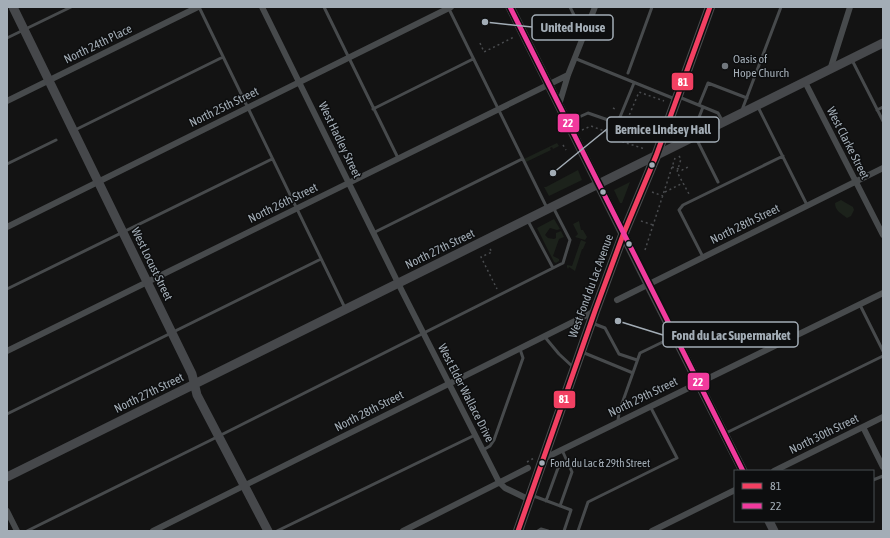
<svg xmlns="http://www.w3.org/2000/svg" width="890" height="538" viewBox="0 0 890 538" font-family="'Asap Condensed',sans-serif">
	<rect width="100%" height="100%" fill="#131313"/>
	<path fill="#1c221b" d="M557,143L559,146L553,149L552,147L550,148L551,150L526,162L524,159Z
		M578,170L582,180L549,196L544,187H546Z
		M630,182L622,203H620L614,190Z
		M841,200L853,207L854,210L851,216L847,218C841,213 835,211 835,203Z
		M554,219L560,229L557,230L550,228L545,235L548,238L554,239L556,238V233L561,231L564,237L559,239L553,256L559,259V261L556,263L554,262L537,228Z
		M579,221L581,230H583L587,237L585,240L575,237L578,234L573,224Z
		M581,240L586,242L583,249H582L575,271L569,267L568,269L567,267V265L572,266Z"/>
	<g fill="none" stroke-linecap="round" stroke-linejoin="round">
		<path stroke="#494b4e" stroke-width="1.5" stroke-dasharray="2 3" stroke-linecap="butt" d="M480,43L484,52L514,37
			M613,108L617,110
			M582,130L591,126L620,137L639,92L664,101
			M620,137L621,140L623,142L645,149
			M563,145L566,150
			M679,156L681,159L677,172L689,194
			M672,167L682,170L688,167
			M652,192L663,196
			M665,192L683,183
			M641,221L653,225
			M490,249L492,252L481,257L497,289
			M645,250L675,158
			M527,462L534,458"/>
		<path stroke="#474a4c" stroke-width="3" d="M199,7L345,308
			M324,7L398,158
			M570,7L584,35
			M449,9L547,208
			M7,38L71,7
			M574,58L675,99
			M852,60L883,121
			M628,73L652,7
			M679,97L718,113L723,122
			M699,105L708,83L747,98
			M758,107L807,205
			M373,109L473,59
			M742,110L781,7
			M877,110L883,107
			M568,122L588,113L611,121H617L620,117L634,83
			M75,130L223,57
			M703,131L698,120L703,107
			M696,138L718,182
			M7,164L56,140
			M373,233L522,159
			M703,257L679,210L683,205L783,156
			M553,268L563,263L570,240L553,207
			M7,289L272,159
			M860,305L883,351
			M592,323L605,328L619,354L637,360
			M544,336L559,354L573,367
			M582,352L633,373
			M7,414L321,259
			M618,421L619,412L640,353L673,337
			M726,433L883,356
			M483,450L490,446L494,440L523,358L520,349
			M873,480L883,476
			M531,495L571,510L564,531
			M546,501L558,468L568,463
			M560,506L572,472L562,450
			M27,531L211,440L553,268L528,221
			M277,531L475,435
			M538,531L541,529L548,531
			M578,531L588,502L677,458L650,406"/>
		<path stroke="#474a4c" stroke-width="6" d="M262,7L403,293L499,482L505,488L528,499
			M830,70L850,7
			M805,82L883,235
			M7,101L198,7
			M559,105L568,75L595,7
			M7,227L451,7
			M617,300L883,168
			M7,351L568,75
			M863,427L883,467
			M543,459L883,293
			M774,471L883,417
			M7,511L17,531
			M153,531L595,311
			M403,531L528,468
			M652,531L735,490"/>
		<path stroke="#46484b" stroke-width="9" d="M13,7L192,374L197,395L268,531
			M510,7L648,284L743,471
			M7,477L883,43
			M769,521L774,531"/>
		<path stroke="#4a4c4e" stroke-width="10" d="M518,531L595,311L623,235L656,156L710,7"/>
		<g stroke="#0d0e0f" stroke-width="8">
			<path id="bus-1" d="M518,531L595,311L623,235L656,156L710,7"/>
		</g>
		<g stroke="#0d0e0f" stroke-width="8">
			<path id="bus-2" d="M510,7L743,471"/>
		</g>
		<use href="#bus-1" stroke="#f24062" stroke-width="5"/>
		<use href="#bus-2" stroke="#f13a9d" stroke-width="5"/>
	</g>
	<circle fill="#71777d" stroke="#0d0e0f" stroke-width="1.5" cx="725" cy="66" r="4"/>
	<g fill="#a3adb6" stroke="#0d0e0f" stroke-width="1.5">
		<circle cx="652" cy="165" r="3.5"/>
		<circle cx="603" cy="192" r="3.5"/>
		<circle cx="629" cy="244" r="3.5"/>
		<circle cx="542" cy="463" r="3.5"/>
	</g>
	<g text-anchor="middle" dominant-baseline="central" stroke-width="3" stroke-linejoin="round" paint-order="stroke">
		<g font-size="11" fill="#a3adb6" stroke="#0d0e0f" text-anchor="start">
			<text x="550" y="463">Fond du Lac &amp; 29th Street</text>
		</g>
		<g font-size="12" fill="#a3adb6" stroke="#0d0e0f">
			<text transform="translate(98 44) rotate(-26)">North 24th Place</text>
			<text transform="translate(224 107) rotate(-26)">North 25th Street</text>
			<text transform="translate(340 140) rotate(64)">West Hadley Street</text>
			<text transform="translate(848 143) rotate(63)">West Clarke Street</text>
			<text transform="translate(283 203) rotate(-26)">North 26th Street</text>
			<text transform="translate(745 224) rotate(-26)">North 28th Street</text>
			<text transform="translate(440 249) rotate(-26)">North 27th Street</text>
			<text transform="translate(152 264) rotate(64)">West Locust Street</text>
			<text transform="translate(591 286) rotate(-70)">West Fond du Lac Avenue</text>
			<text transform="translate(149 393) rotate(-26)">North 27th Street</text>
			<text transform="translate(466 393) rotate(63)">West Elder Wallace Drive</text>
			<text transform="translate(643 397) rotate(-26)">North 29th Street</text>
			<text transform="translate(369 411) rotate(-27)">North 28th Street</text>
			<text transform="translate(824 434) rotate(-26)">North 30th Street</text>
		</g>
		<g font-size="12" fill="#a3adb6" stroke="#0d0e0f" text-anchor="start">
			<text x="733" y="59">Oasis of<tspan x="733" dy="14">Hope Church</tspan></text>
		</g>
	</g>
	<path fill="none" stroke="#a3adb6" stroke-width="1.5" d="M485 22L532 27M553 173L607 129M618 321L663 335"/>
	<g fill="#a3adb6" stroke="#0d0e0f" stroke-width="1.5">
		<circle cx="485" cy="22" r="4"/>
		<circle cx="553" cy="173" r="4"/>
		<circle cx="618" cy="321" r="4"/>
	</g>
	<g fill="#0d0e0f" stroke="#a3adb6" stroke-width="1.5">
		<rect x="532" y="15" width="81" height="25" rx="4"/>
		<rect x="607" y="117" width="112" height="25" rx="4"/>
		<rect x="663" y="322" width="135" height="25" rx="4"/>
	</g>
	<g font-size="13" text-anchor="middle" font-weight="bold" fill="#a3adb6">
		<text x="573" y="32">United House</text>
		<text x="663" y="134">Bernice Lindsey Hall</text>
		<text x="731" y="340">Fond du Lac Supermarket</text>
	</g>
	<g stroke="#0d0e0f" stroke-width="1.5">
		<rect x="671" y="72" width="23" height="19" rx="4" fill="#f24062"/>
		<rect x="557" y="113" width="23" height="20" rx="4" fill="#f13a9d"/>
		<rect x="687" y="372" width="23" height="19" rx="4" fill="#f13a9d"/>
		<rect x="553" y="390" width="23" height="19" rx="4" fill="#f24062"/>
	</g>
	<g font-size="11" text-anchor="middle" font-weight="bold" fill="#fff">
		<text x="683" y="86">81</text>
		<text x="568" y="127">22</text>
		<text x="698" y="386">22</text>
		<text x="564" y="403">81</text>
	</g>
	<rect width="890" height="538" fill="none" stroke="#a3adb6" stroke-width="16"/>
	<rect x="734" y="470" width="140" height="52" fill="#0d0e0f" stroke="#494e52"/>
	<rect x="742" y="483" width="20" height="6" fill="#f24062" stroke="#494e52"/>
	<text x="770" y="490" font-size="12" fill="#a3adb6">81</text>
	<rect x="742" y="503" width="20" height="6" fill="#f13a9d" stroke="#494e52"/>
	<text x="770" y="510" font-size="12" fill="#a3adb6">22</text>
</svg>
